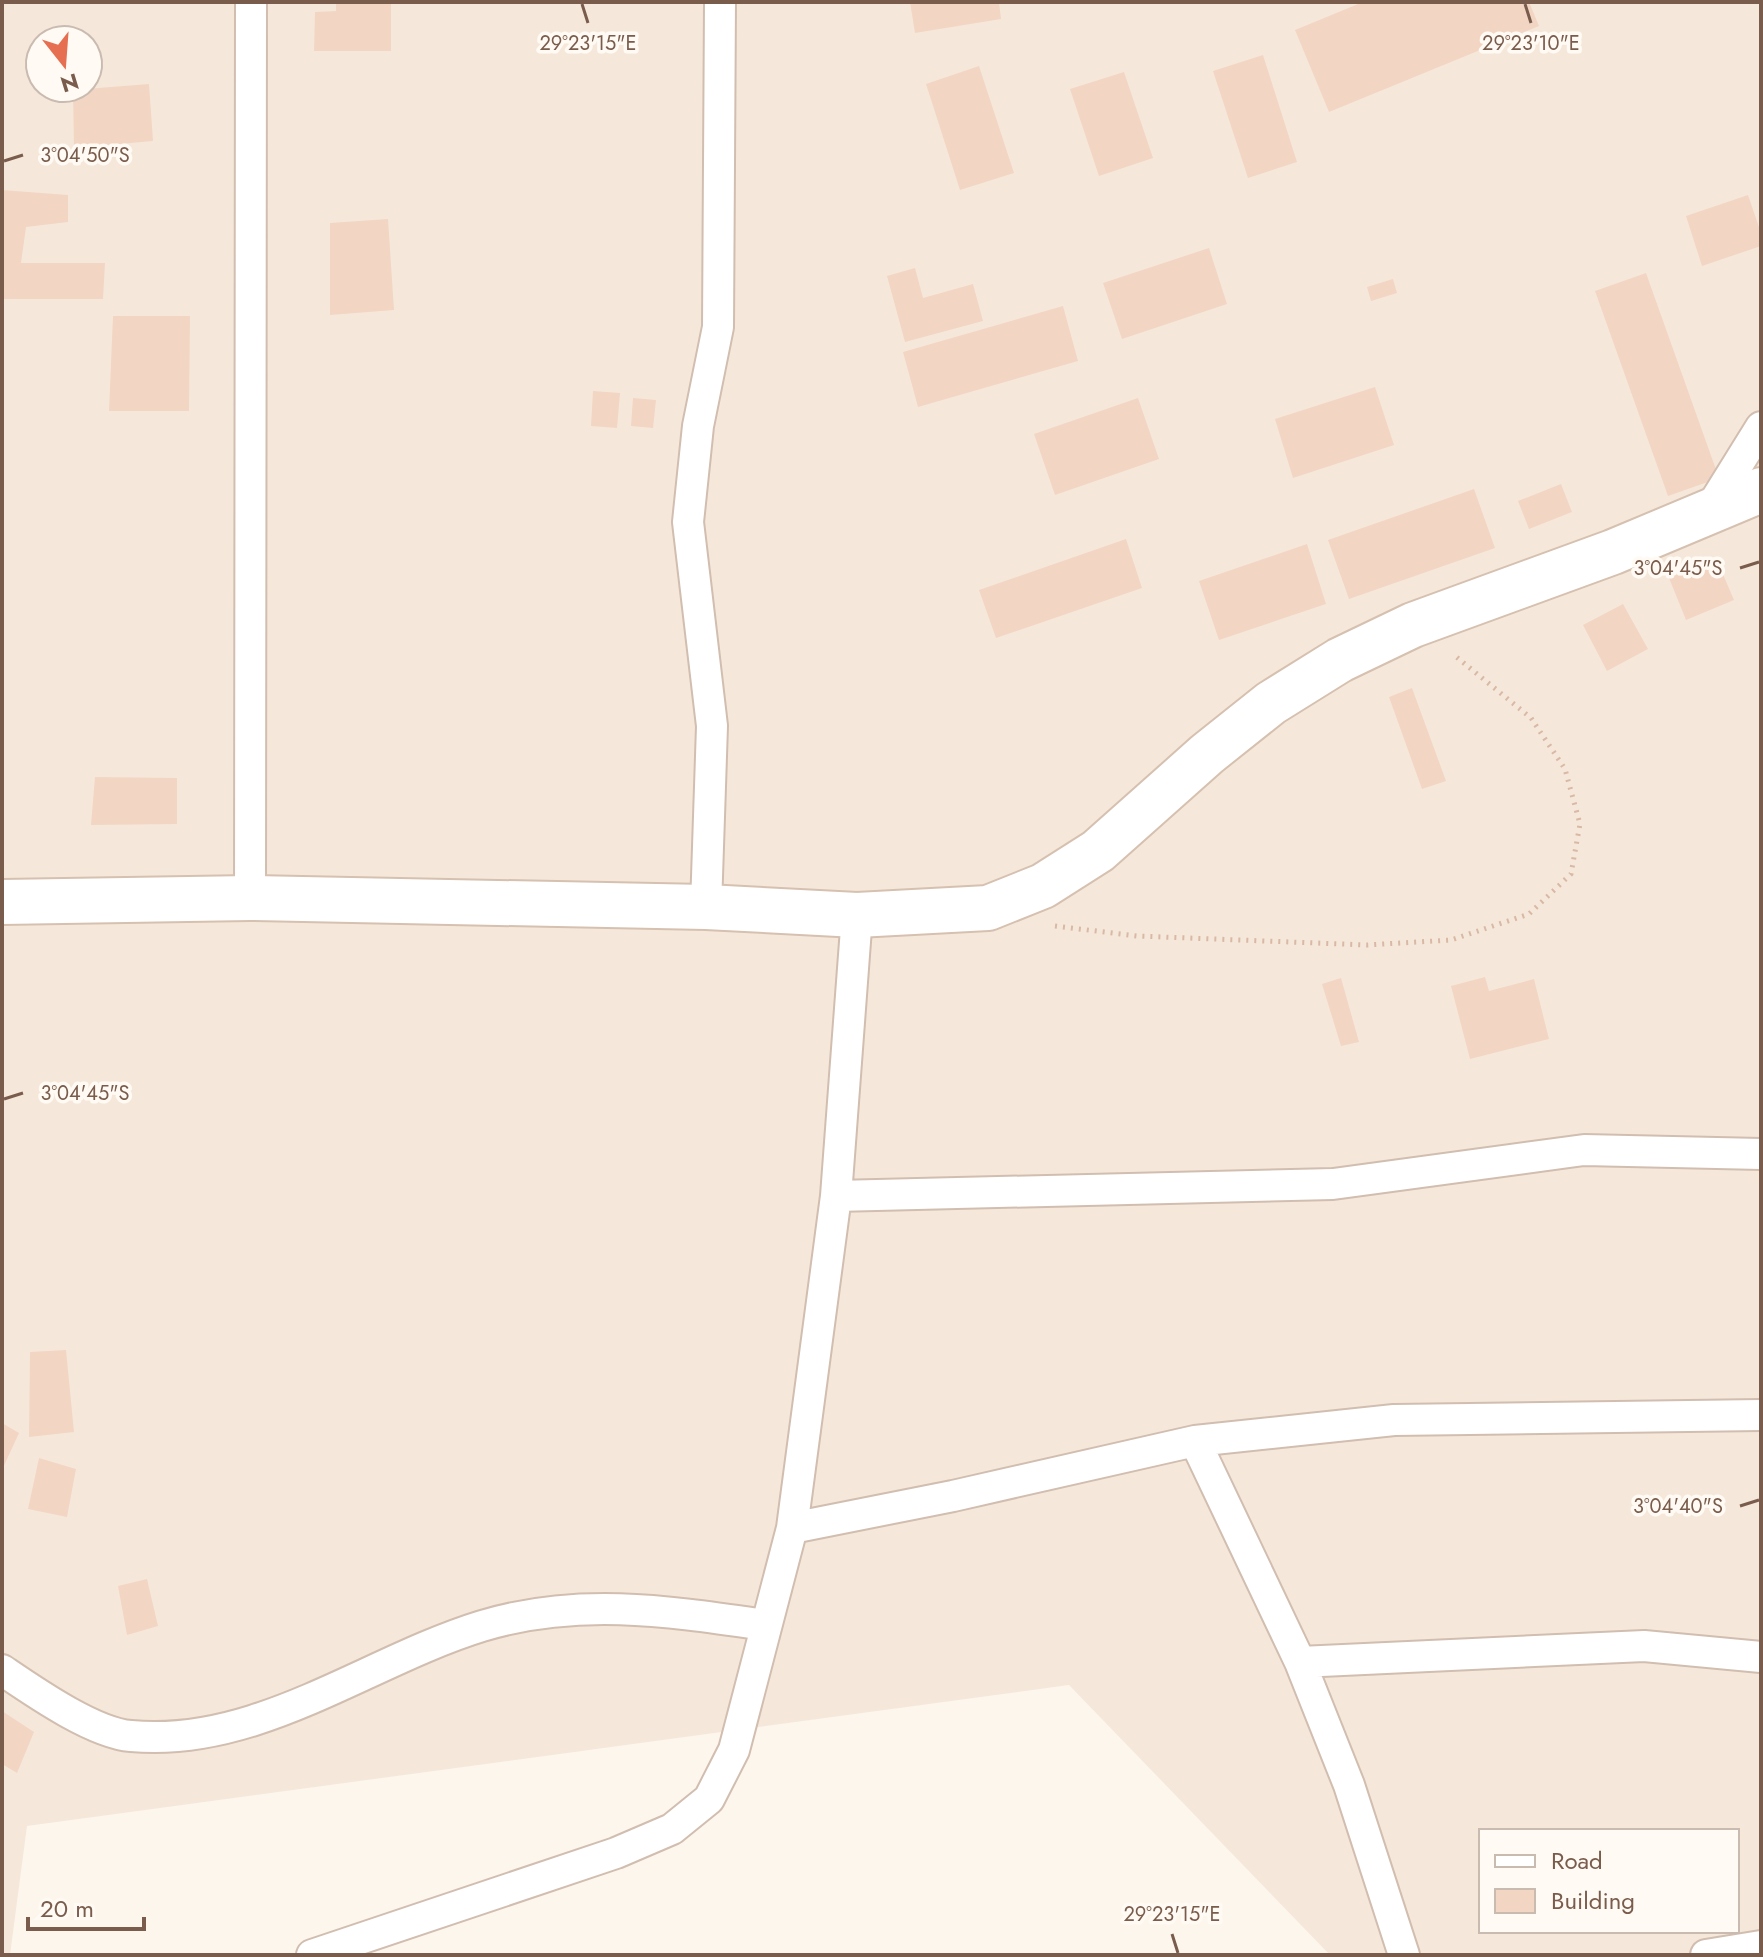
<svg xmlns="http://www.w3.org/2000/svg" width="1763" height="1957" viewBox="0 0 1763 1957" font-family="Jost,sans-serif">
	<rect width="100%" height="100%" fill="#fdf6ec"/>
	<path fill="#f5e8da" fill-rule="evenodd" d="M2,2H1761V1955H1330L1069,1685L27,1826L10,1955H2ZM40,40H88V88H40ZM1481,1831H1737V1931H1481Z"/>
	<path fill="#f3d5c3" d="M336,2H391V51H314L315,12L336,11Z
		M910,2H999L1001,19L915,33Z
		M1363,2H1529L1539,26L1329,112L1295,30Z
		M1263,55L1297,162L1248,178L1213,71Z
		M979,66L1014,173L960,190L926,84Z
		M1124,72L1153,158L1099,176L1070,89Z
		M149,84L153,141L74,148L73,90Z
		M2,190L68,195V222L26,227L21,263H105L103,299H2Z
		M1748,195L1761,233V246L1702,266L1686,216Z
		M388,219L394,310L330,315V223Z
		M1209,248L1227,304L1122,339L1103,283Z
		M915,268L923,298L973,284L983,321L905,342L887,276Z
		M1646,273L1719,478L1668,496L1595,291Z
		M1393,279L1397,293L1371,301L1367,287Z
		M1063,306L1078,361L918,407L903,352Z
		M113,316H190L189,411H109Z
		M1375,387L1394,445L1293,478L1275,419Z
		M593,391L620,393L617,428L591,426Z
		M633,398L656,400L653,428L631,426Z
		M1138,398L1159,459L1055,495L1034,434Z
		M1561,484L1572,512L1529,529L1518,501Z
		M1474,489L1495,548L1349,599L1328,540Z
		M1126,539L1142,588L996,638L979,590Z
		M1307,544L1326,604L1219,640L1199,581Z
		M1716,558L1734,600L1686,620L1669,578Z
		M1623,604L1648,649L1607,671L1583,625Z
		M1412,688L1446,781L1422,789L1389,697Z
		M95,777L177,778V824L91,825Z
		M1485,977L1489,991L1534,979L1549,1039L1470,1059L1451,986Z
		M1341,978L1359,1042L1341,1046L1322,984Z
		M66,1350L74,1432L29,1437L30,1352Z
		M2,1423L19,1433L2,1470Z
		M39,1458L76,1469L67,1517L28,1509Z
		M147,1579L158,1626L127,1635L118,1586Z
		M2,1711L34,1732L17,1773L2,1764Z"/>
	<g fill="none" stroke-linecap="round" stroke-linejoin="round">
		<g stroke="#d1beb0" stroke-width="34">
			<path id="minor" d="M1710,509L1761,427
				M250,898L251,2
				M706,907L712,726L688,522L698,426L718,327L720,2
				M836,1196L1333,1184L1584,1150L1761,1154
				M1195,1441L1300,1662L1349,1785L1404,1955
				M792,1528L953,1496L1195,1441L1394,1420L1761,1415
				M1300,1662L1644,1646L1761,1657
				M2,1670C33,1691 93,1733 131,1736C257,1748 368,1661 482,1626C578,1597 668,1611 765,1625
				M312,1955L616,1853L672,1829L709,1799L734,1750L792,1528L836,1196L857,915
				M1706,1955L1761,1946"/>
		</g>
		<g stroke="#d6c0b0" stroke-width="48">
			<path id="secondary" d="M2,902L250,898L706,907L857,915L988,908L1043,886L1098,851L1207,754L1271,703L1340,660L1413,625L1613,552L1761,490"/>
		</g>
		<path stroke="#d9b8a5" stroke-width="5" stroke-dasharray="2 6" stroke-linecap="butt" d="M1055,926L1137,936L1367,945L1451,940L1529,914L1571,874L1580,824L1565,769L1531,718L1454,655"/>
		<use href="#minor" stroke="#fff" stroke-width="30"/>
		<use href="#secondary" stroke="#fff" stroke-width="44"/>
	</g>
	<path fill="none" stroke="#7a5c4d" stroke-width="3" d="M582,4L588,23M1525,4L1531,23M4,161L23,155M1740,568L1759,562M4,1099L23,1093M1740,1506L1759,1500M1172,1934L1178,1953"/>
	<g font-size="20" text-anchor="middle" fill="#7a5c4d" stroke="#fffaf3" stroke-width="7" stroke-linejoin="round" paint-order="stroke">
		<text x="588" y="50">29°23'15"E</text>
		<text x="1531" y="50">29°23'10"E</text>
		<text x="85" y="162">3°04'50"S</text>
		<text x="1678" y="575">3°04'45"S</text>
		<text x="85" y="1100">3°04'45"S</text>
		<text x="1678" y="1513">3°04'40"S</text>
		<text x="1172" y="1921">29°23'15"E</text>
	</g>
	<rect width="1763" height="1957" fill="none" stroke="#7a5c4d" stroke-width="8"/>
	<rect x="1479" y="1829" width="260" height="104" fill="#fffaf3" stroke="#cabbb1" stroke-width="2"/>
	<rect x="1495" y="1855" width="40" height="12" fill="#ffffff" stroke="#cabbb1" stroke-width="2"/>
	<text x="1551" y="1869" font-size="24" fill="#7a5c4d">Road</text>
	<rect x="1495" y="1889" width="40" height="24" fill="#f3d5c3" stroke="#cabbb1" stroke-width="2"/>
	<text x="1551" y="1909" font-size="24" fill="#7a5c4d">Building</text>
	<g transform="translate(64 64) rotate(163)"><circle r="38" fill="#fffaf3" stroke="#cabbb1" stroke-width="2"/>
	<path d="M0-6L14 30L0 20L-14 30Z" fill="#e76f51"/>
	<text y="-12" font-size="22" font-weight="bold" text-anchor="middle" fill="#7a5c4d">N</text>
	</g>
	<path d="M28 1917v12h116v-12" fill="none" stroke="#7a5c4d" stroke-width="4"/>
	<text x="40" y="1917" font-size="24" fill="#7a5c4d" stroke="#fffaf3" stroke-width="6" paint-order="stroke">20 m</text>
</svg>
